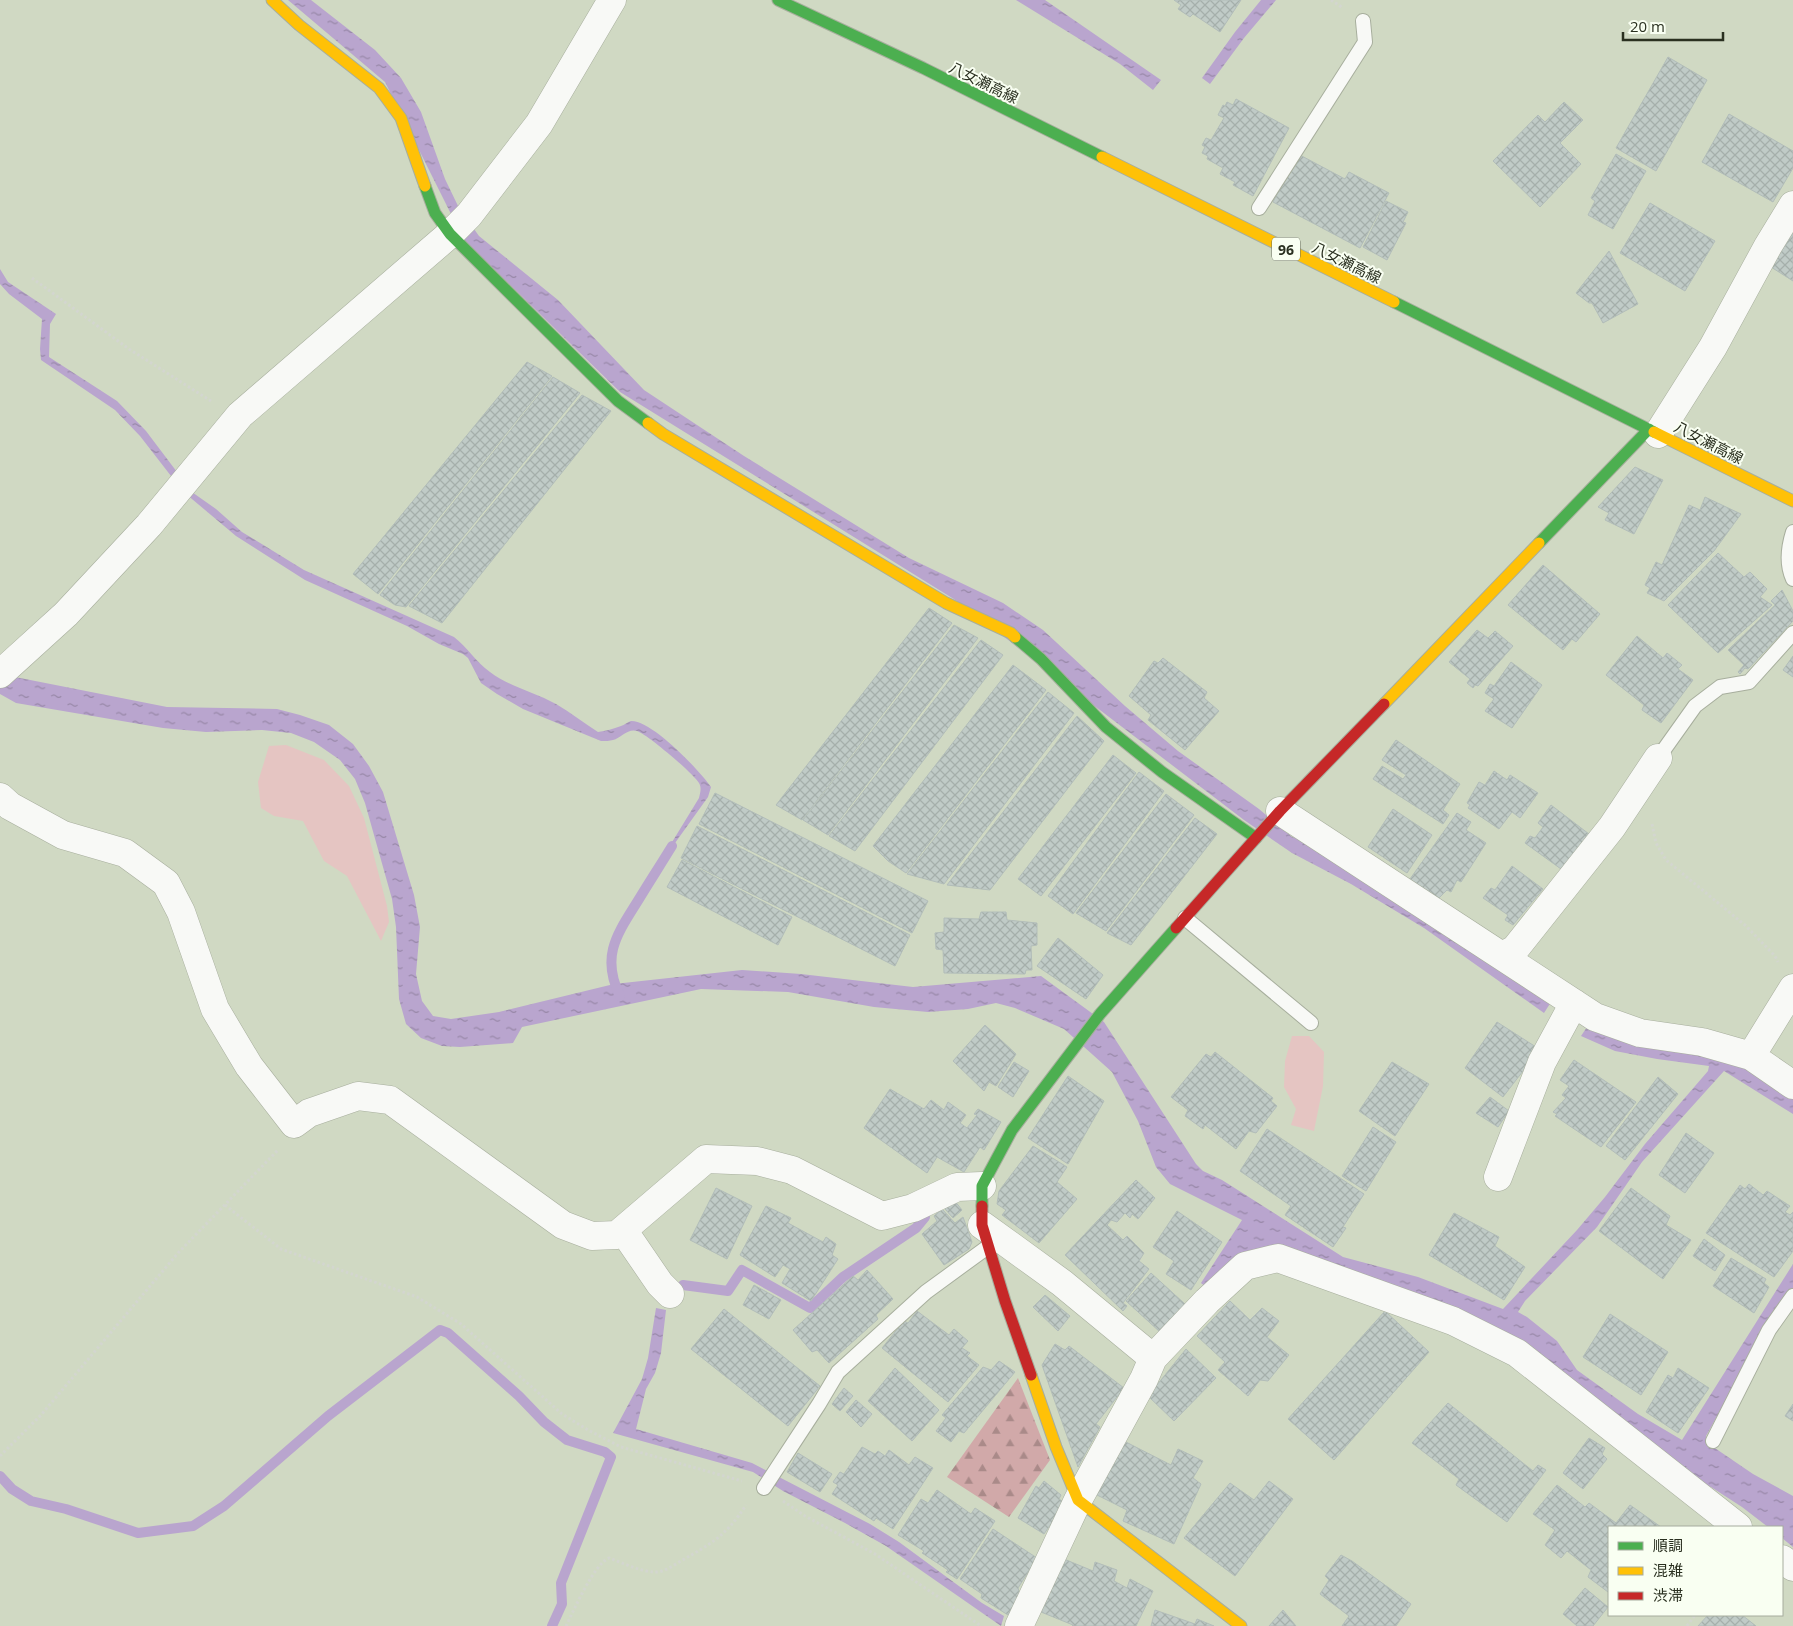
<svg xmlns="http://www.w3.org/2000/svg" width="1793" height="1626" viewBox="0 0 1793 1626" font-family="'Open Sans','Noto Sans JP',sans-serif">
	<defs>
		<pattern id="forest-firs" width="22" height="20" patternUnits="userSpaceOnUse" patternTransform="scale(1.25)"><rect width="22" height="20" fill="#d1a9a9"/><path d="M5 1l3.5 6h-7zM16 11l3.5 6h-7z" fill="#aa8a89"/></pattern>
		<pattern id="water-ripples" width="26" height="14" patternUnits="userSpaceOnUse" patternTransform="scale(1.25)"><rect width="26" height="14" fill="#b9a5ce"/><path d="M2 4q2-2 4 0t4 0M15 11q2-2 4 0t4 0" fill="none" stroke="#9787a7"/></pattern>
		<pattern id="building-cross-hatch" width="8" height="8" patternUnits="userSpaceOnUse" patternTransform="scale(1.25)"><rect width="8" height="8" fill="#c0cbc7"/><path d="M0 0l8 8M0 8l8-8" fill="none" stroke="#a5afab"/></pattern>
	</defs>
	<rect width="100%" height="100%" fill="#d0d9c3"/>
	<path fill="#e5c5c2" d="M286,745L324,760L349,786L364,818L387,906L389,922L381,941L347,876L324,861L303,821L274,816L261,808L258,782L269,746Z
		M1292,1036H1309L1324,1052L1323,1086L1314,1131L1291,1125L1296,1109L1284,1087L1285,1061Z"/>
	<path fill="url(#forest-firs)" d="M1018,1378L1050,1460L1009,1517L947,1477Z"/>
	<path fill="url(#water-ripples)" d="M288,0H311L375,50L401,78L421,112L445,179L459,208L479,236L558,300L644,390L744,456L909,558L1003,603L1043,630L1125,706L1178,751L1259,809L1292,837L1303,841L1553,999L1544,1013L1424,928L1351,884L1292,853L1244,820L957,601L620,392L464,240L385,82Z
		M1016,0H1045L1161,80L1153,90L1120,64Z
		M1261,0H1276L1244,38L1210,84L1202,78L1235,32Z
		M0,269L8,282L56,314L50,324L49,357L117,401L146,431L177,472L171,476L140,436L115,410L41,360L40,349L42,319L9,294L0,284Z
		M189,490L216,509L242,532L304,570L454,637C467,647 476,662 490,672C510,687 534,692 556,704C570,712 584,723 598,732C606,731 613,729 621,726C624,725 628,722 631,721C652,720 700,771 711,787L708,797L665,857L666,852L699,798C700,793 702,788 699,783C694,774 647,734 637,731C628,728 621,738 613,740C610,741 605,741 601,741L523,709L497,694L481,683L468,658L463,654L439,644L407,626L305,580L236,536L186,494Z
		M0,668L15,677L167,707L277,709L300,715L329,725L353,744L369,766L383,792L414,895L420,927L416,974L422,1001L433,1016L451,1019L499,1012L614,984L742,970L801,974L913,987L1041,976L1104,1022L1196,1164L1203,1171L1222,1180L1343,1257L1418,1277L1503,1309L1577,1230L1605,1197L1645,1144L1708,1071L1709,1066L1657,1059L1615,1051L1581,1036L1589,1024L1725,1056L1793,1099V1114L1724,1071L1642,1162L1597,1227L1525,1301L1518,1312L1527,1317L1557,1341L1577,1370L1638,1414L1682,1440L1793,1264V1288L1765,1330L1706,1436V1442L1753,1474L1793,1496V1547L1782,1538V1527H1768L1742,1507L1711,1487L1699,1486L1587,1401L1298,1258L1208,1289L1201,1283L1242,1220L1170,1184L1156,1167L1138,1121L1112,1072L1064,1029L1015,1008L996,1003L968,1009L928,1012L874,1007L788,992L701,989L522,1027L513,1043L460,1047L442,1046L421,1038L406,1024L399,999L396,927L392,899L365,803L355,779L340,760L314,742L291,733L262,730L206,732L163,728L16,703L0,694Z
		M656,1308L666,1310L661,1353L655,1373L646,1389L636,1429L752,1463L870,1524L899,1542L982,1603L1004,1616L1001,1626L886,1546L845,1523L783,1491L753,1472L613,1433L642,1379L648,1358Z"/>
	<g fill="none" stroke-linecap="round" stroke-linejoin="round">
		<path stroke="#b9a5ce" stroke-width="10" d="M620,996C600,955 618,933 639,899C650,881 661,864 672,846
			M683,1285L728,1291L742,1270L810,1308L843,1277L916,1228L925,1217
			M0,1476L12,1489L31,1501L66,1509L138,1533L193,1526L224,1506L328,1416L440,1330L448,1333L519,1396L544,1422L567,1440L605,1452L611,1457L561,1583L562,1604L552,1626"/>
	</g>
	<path fill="url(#building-cross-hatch)" stroke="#b2bdb9" d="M1174,0H1241L1220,32L1193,14L1190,17L1178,9L1181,5Z
		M1668,57L1707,80L1656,171L1616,148Z
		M1236,99L1289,128L1253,196L1233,185L1235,182L1220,174L1223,168L1207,159L1208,156L1202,153L1205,147L1202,145L1206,138L1211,140L1224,118L1218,115L1223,105L1225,106L1227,102L1233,105Z
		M1564,102L1583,120L1560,143L1581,164L1540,207L1493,161L1538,115L1545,122Z
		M1729,114L1793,151V168L1773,202L1702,162Z
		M1298,154L1345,179L1349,172L1389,193L1360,248L1273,202Z
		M1616,154L1646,171L1613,229L1588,215L1595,201L1591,198Z
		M1386,201L1408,212L1403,222L1406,223L1387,260L1363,247Z
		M1650,203L1715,241L1685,291L1620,253Z
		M1793,233V281L1771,267Z
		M1609,251L1638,304L1603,323L1592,303H1589L1576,293Z
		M527,362L552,376L378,594L353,574Z
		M553,377L580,393L406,607L395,605L380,595Z
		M582,395L611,411L442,623L409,606Z
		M1635,467L1663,480L1634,534L1605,520L1609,513L1598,507Z
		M1705,497L1741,514L1714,551L1664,601L1647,593L1650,588L1645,585L1656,562L1662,565L1689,505L1700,510Z
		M1718,553L1744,577L1750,572L1767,589L1760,597L1772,605L1718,653L1668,605Z
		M1543,565L1600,614L1576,642L1572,639L1563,650L1508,605Z
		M1782,590L1793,611V621L1748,669L1745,668L1740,674L1738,672L1744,665L1728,650L1775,605L1771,601Z
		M929,608L952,623L802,820L776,805Z
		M954,625L978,638L828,835L803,820Z
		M1477,630L1488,638L1495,631L1513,646L1478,686L1475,685L1473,688L1467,683L1470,679L1449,662Z
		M1637,636L1663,658L1667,653L1682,665L1678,669L1693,680L1661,723L1642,710L1644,705L1606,675Z
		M981,640L1003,655L855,851L829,836Z
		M1793,656V677L1783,670Z
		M1163,658L1207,692L1204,698L1219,711L1185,750L1148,720L1151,715L1129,696L1154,661L1158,663Z
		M1511,662L1542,685L1512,728L1485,711L1494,699L1485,693L1490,684L1494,686Z
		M1013,665L1046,690L906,873L888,861L873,846Z
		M1048,692L1074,713L944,884L907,874Z
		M1077,716L1104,741L990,890L947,885Z
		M1396,740L1460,784L1443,810L1449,815L1443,824L1373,779L1382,766L1403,779L1406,775L1382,760Z
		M1113,755L1136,773L1041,896L1018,879Z
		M1494,771L1507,780L1510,775L1538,793L1520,818L1512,812L1499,829L1468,808L1470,805L1467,803L1479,782L1485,785Z
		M1139,772L1164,791L1073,914L1048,896Z
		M715,793L928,901L912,933L699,824Z
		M1166,794L1194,815L1106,931L1076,913Z
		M1551,805L1589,834L1561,869L1525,843L1530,836L1535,838L1543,827L1538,823Z
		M1393,809L1432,835L1407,873L1368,847Z
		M1457,813L1471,822L1466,830L1486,843L1461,882L1457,880L1451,892L1447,890L1438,899L1410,879Z
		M1195,818L1217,834L1131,945L1107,933Z
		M697,826L910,935L895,966L681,858Z
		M682,860L792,917L778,945L667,887Z
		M1512,866L1543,889L1513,925L1505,920L1508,915L1483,898L1491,888L1495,890Z
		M981,912H1006L1007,920L1037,923V945L1031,946L1032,970H1026L1025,974L944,973L943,950L936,949L935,933L944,932V918L979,919Z
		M1058,938L1103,975L1086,999L1037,966Z
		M1497,1022L1536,1047L1529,1056L1533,1058L1503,1097L1465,1068Z
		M985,1025L1016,1054L996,1086L989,1082L984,1091L953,1061Z
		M1215,1052L1273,1098L1271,1101L1277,1106L1256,1133L1249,1131L1236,1149L1205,1125L1203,1129L1185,1116L1188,1110L1171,1097L1206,1054L1211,1057Z
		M1574,1060L1636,1102L1601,1147L1555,1116L1557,1114L1553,1112L1566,1098L1562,1095L1569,1086L1560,1080Z
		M1014,1062L1029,1071L1013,1097L998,1087Z
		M1392,1062L1429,1084L1395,1136L1359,1111Z
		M1068,1076L1104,1101L1068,1164L1028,1138Z
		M1658,1077L1678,1094L1625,1160L1606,1146Z
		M890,1089L924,1109L931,1100L944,1110L948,1102L966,1115L960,1123L967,1128L977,1115L974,1114L978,1109L1001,1122L984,1150L980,1147L964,1172L937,1157L927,1173L864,1128Z
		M1490,1097L1509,1111L1498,1127L1476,1113Z
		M1373,1127L1396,1142L1366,1191L1342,1176Z
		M1267,1129L1364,1194L1343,1227L1346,1228L1333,1247L1285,1215L1291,1206L1240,1171Z
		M1686,1133L1714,1153L1685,1193L1659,1175Z
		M1033,1146L1067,1167L1057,1182L1077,1199L1039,1243L1002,1215L1006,1210L997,1204L999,1191Z
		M1136,1180L1155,1198L1138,1219L1132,1214L1130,1218L1125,1213L1117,1222L1111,1220L1107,1225L1123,1240L1127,1236L1144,1253L1139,1261L1149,1269L1123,1303L1127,1306L1123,1311L1065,1255Z
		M1749,1184L1763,1195L1767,1191L1790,1206L1785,1212L1790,1215L1793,1212V1251L1774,1277L1706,1233L1740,1185L1745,1189Z
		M716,1188L752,1206L727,1259L690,1240Z
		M1631,1188L1670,1216L1666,1225L1691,1240L1663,1279L1599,1231Z
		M954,1200L962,1210L953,1218L945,1209Z
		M766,1206L791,1218L788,1223L823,1242L826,1237L836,1244L832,1255L838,1259L811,1301L782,1283L790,1269L783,1265L775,1277L740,1255Z
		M942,1209L955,1223L963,1217L972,1242L969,1249L944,1265L922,1234L937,1221L934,1216Z
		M1177,1211L1222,1242L1191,1290L1166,1274L1174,1261L1153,1247Z
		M1454,1213L1499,1237L1495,1246L1525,1267L1504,1300L1429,1255Z
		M1704,1239L1725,1255L1715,1271L1693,1256Z
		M1731,1258L1766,1279L1764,1283L1769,1287L1754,1313L1713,1286Z
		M867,1270L893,1299L876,1315L878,1319L829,1363L817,1350L812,1352L793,1330L853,1276L858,1280Z
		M1151,1273L1185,1304L1160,1332L1126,1301Z
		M754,1285L781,1300L769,1319L743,1305Z
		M1045,1295L1070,1316L1058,1331L1033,1307Z
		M1230,1301L1250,1320L1262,1308L1279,1321L1267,1337L1289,1355L1268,1381L1260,1380L1248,1396L1218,1370L1225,1362L1197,1336Z
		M724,1309L820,1386L788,1426L691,1349Z
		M917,1311L949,1335L954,1329L968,1341L962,1348L970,1353L967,1356L979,1365L948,1402L882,1348L904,1321L908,1323Z
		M1385,1311L1429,1352L1334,1460L1288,1419Z
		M1610,1314L1668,1352L1641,1395L1583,1357Z
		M1055,1344L1065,1350L1069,1346L1124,1388L1096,1424L1100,1427L1078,1467L1042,1365Z
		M1186,1349L1216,1378L1174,1421L1148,1396Z
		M999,1361L1015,1372L964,1433L959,1431L951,1442L936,1431L946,1418L942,1415L983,1367L991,1370Z
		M895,1368L939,1410L912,1441L868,1401Z
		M1678,1368L1709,1388L1678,1433L1646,1412L1668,1375L1673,1378Z
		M844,1388L853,1396L840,1411L832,1404Z
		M856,1400L872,1414L861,1427L846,1412Z
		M1448,1403L1533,1471L1538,1465L1546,1470L1507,1522L1456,1485L1459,1479L1412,1443Z
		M1793,1404V1421L1785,1416Z
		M1589,1438L1605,1448L1602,1454L1607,1459L1583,1489L1563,1473Z
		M1120,1439L1171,1465L1178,1449L1203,1461L1193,1478L1201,1484L1174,1544L1123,1521L1127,1510L1093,1493Z
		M862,1447L875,1454L878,1451L885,1456L889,1450L909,1465L915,1457L933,1468L893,1529L876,1518L874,1521L832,1494L838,1485L833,1482L840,1472L844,1474Z
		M798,1453L832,1474L820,1492L787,1472Z
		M1044,1481L1061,1495L1059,1499L1065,1503L1044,1534L1018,1518L1036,1486L1039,1488Z
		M1269,1481L1293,1499L1235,1576L1184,1538L1230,1483L1254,1500Z
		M1557,1485L1585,1507L1589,1503L1616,1523L1630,1505L1661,1527H1609V1590L1608,1592L1588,1577L1591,1570L1567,1551L1561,1558L1545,1545L1555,1530L1533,1514Z
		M937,1490L971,1514L975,1508L995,1521L957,1579L946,1572L948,1570L922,1553L924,1551L898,1535L921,1499L928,1503Z
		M993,1529L1037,1558L1018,1588L1020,1594L1008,1615L981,1598L982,1594L960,1579Z
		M1341,1555L1352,1561L1411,1604L1396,1626H1342L1349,1616L1320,1594L1329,1580L1325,1576Z
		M1064,1559L1093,1571L1095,1562L1117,1570L1114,1581L1127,1588L1130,1579L1153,1591L1136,1626H1072L1073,1625L1041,1612Z
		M1585,1588L1608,1607L1593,1626H1577L1563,1614Z
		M1155,1610L1195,1624L1197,1619L1214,1626H1151Z
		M1283,1610L1296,1626H1269Z
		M1708,1615H1742L1756,1626H1698Z"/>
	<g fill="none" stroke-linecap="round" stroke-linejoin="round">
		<g stroke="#a7ae9d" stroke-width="16">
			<path id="lane" d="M1259,208L1365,42L1363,21
				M1793,532C1788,548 1786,564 1793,579
				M1658,758L1695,706L1720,687L1749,682L1793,633
				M1185,918L1311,1023
				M1713,1441L1769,1330L1793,1296
				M764,1488L819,1404L838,1372L926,1292L989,1246"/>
		</g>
		<g stroke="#a7ae9d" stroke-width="29">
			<path id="street" d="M1658,434L1713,347L1768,246L1793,205
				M0,674L66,614L149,525L240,415L450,234L469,215L539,124L612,0
				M0,797L10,806L63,835L125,853L166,883L181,912L215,1009L249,1066L294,1124L309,1113L358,1096L390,1100L563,1225L592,1236L617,1235L706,1159L757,1161L792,1170L882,1216L913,1208L957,1187L982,1186
				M1280,811L1595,1017L1640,1033L1702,1042L1751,1056L1793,1085
				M1502,956L1515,949L1612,827L1658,758
				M1751,1056L1793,988
				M1498,1177L1542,1062L1574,1003
				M982,1225L1062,1283L1153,1358L1207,1301L1245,1266L1278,1258L1453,1321L1517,1353L1738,1527
				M623,1230L660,1284L670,1294
				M1782,1559L1793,1567
				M1019,1626L1078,1500L1144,1379L1153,1358"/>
		</g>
		<g stroke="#a7ae9d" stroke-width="13">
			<path id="fast" d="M778,0L923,68L1102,157
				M425,186L435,213L450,234L618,401L648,423
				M1394,302L1654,432
				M1539,543L1649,429
				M1015,637L1041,659L1106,727L1162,772L1256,838
				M982,1206V1186L1012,1130L1100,1014L1176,928"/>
		</g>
		<g stroke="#a7ae9d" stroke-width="13">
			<path id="slow" d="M272,0L299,25L379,88L401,118L425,186
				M1102,157L1394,302
				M648,423L663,434L946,603L1011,633L1015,637
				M1654,432L1793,501
				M1384,704L1539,543
				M1031,1375L1056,1447L1078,1500L1241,1626"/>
		</g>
		<g stroke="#a7ae9d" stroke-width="13">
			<path id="jam" d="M1176,928L1280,811L1384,704
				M982,1206V1225L1005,1301L1031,1375"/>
		</g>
		<path stroke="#d3d6cf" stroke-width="3" stroke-dasharray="2.5 2.5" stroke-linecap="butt" d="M1331,0L1343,8
			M32,278L129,349L211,401
			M1652,824L1656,843L1666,860L1746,926L1775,956L1778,962
			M225,1205L281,1249L417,1297L461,1324L562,1414L588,1430L621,1447L742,1481
			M0,1456L41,1415L178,1253L278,1150
			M783,1501L805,1516L875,1554L981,1626
			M566,1626C574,1610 594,1564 609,1558C623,1563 641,1572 656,1572C664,1572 674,1565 681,1561C712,1543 726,1536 746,1505
			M1687,1626L1695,1615"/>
		<use href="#lane" stroke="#f8f9f6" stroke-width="14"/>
		<use href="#street" stroke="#f8f9f6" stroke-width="28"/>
		<use href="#fast" stroke="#4caf50" stroke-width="11"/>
		<use href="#slow" stroke="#ffc107" stroke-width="11"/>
		<use href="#jam" stroke="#c62828" stroke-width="11"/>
	</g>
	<g text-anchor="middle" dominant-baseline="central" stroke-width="4" stroke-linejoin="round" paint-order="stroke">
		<rect fill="#f9fff2" stroke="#686e5f" stroke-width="1" x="1272" y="237.5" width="28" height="23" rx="4"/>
		<g font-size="14" font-weight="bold" fill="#2a3020">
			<text x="1286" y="249">96</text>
		</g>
		<g font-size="15" fill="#2a3020" stroke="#f9fff2">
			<text transform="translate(984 82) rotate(26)">八女瀬高線</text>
			<text transform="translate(1347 262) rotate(26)">八女瀬高線</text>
			<text transform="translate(1709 442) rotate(27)">八女瀬高線</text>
		</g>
	</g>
	<rect x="1608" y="1526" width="175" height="90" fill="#f9fff2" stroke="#a6ac9e"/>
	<rect x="1618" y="1542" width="25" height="8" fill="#4caf50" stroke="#a6ac9e"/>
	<text x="1653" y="1551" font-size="15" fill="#2a3020">順調</text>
	<rect x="1618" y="1567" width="25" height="8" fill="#ffc107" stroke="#a6ac9e"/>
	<text x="1653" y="1576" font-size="15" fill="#2a3020">混雑</text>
	<rect x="1618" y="1592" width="25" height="8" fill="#c62828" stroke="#a6ac9e"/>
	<text x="1653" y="1601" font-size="15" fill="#2a3020">渋滞</text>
	<path d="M1623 32v8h100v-8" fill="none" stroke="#2a3020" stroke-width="2.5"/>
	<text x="1630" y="32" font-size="15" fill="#2a3020" stroke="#f9fff2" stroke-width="4" paint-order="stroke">20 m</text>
</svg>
